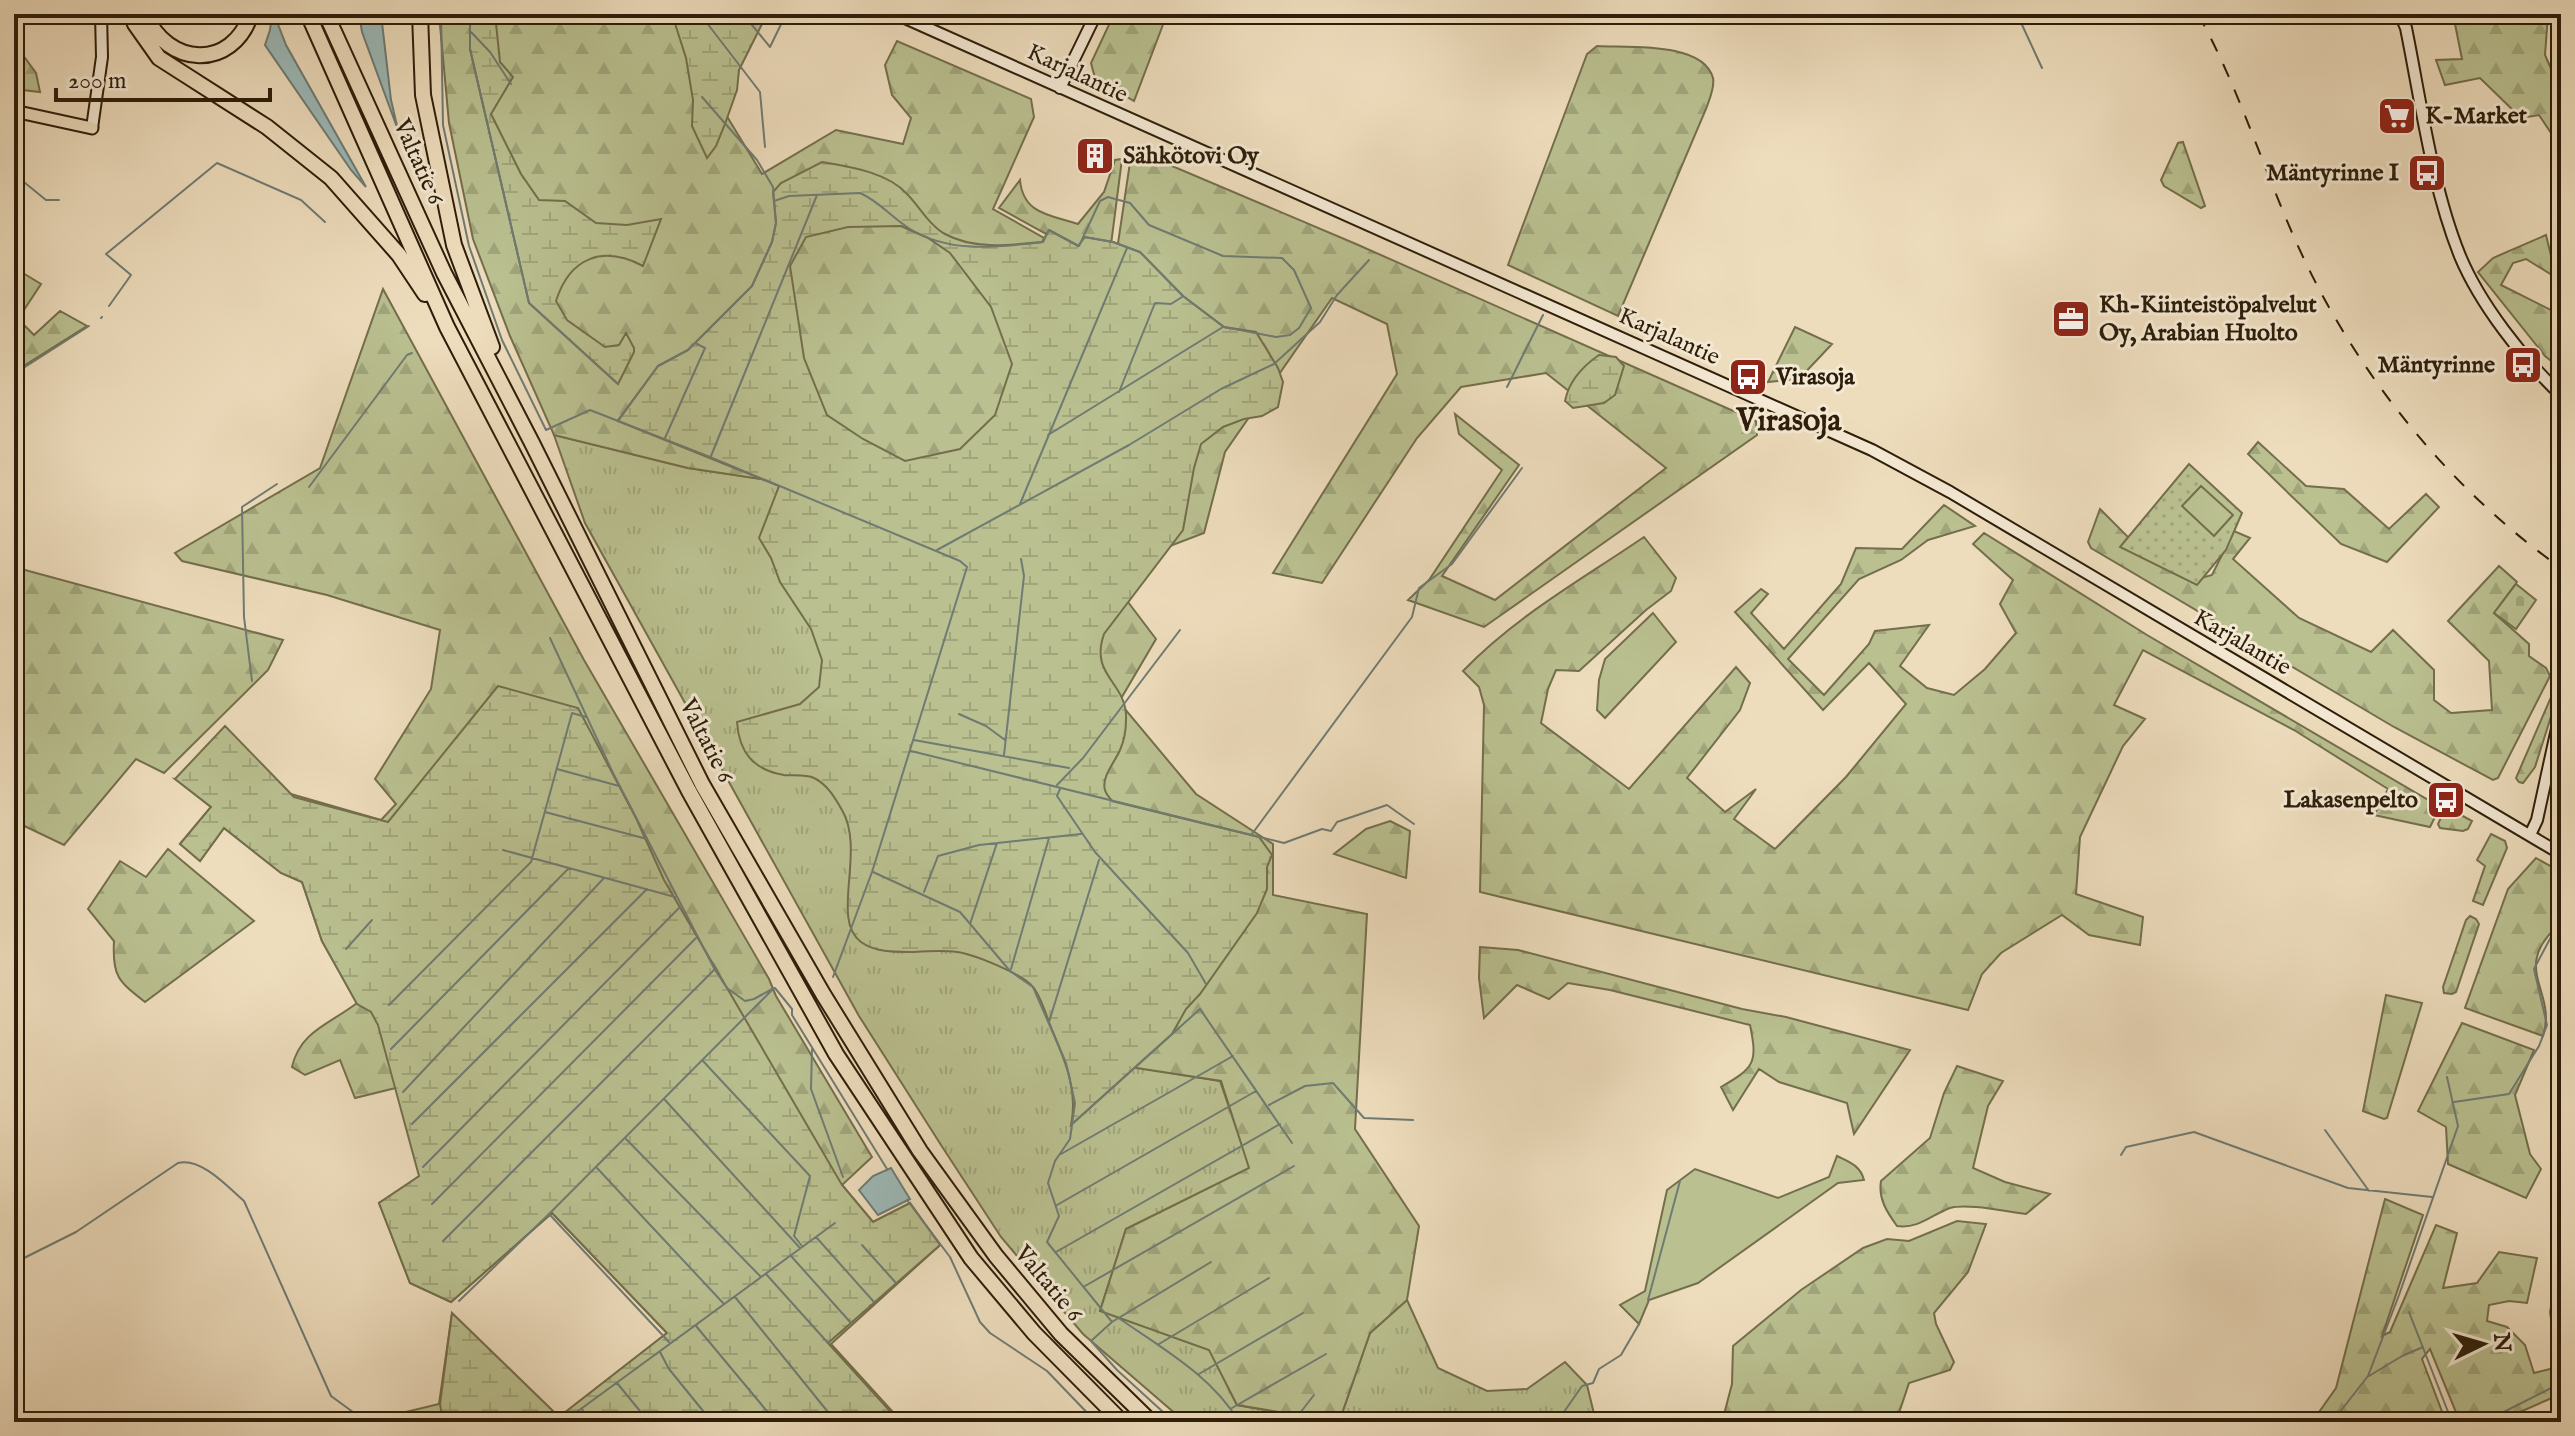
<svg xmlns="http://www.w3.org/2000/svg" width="2575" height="1436" viewBox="0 0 2575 1436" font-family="'IM FELL English',serif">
	<defs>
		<pattern id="grass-tufts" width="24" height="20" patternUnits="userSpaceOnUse" patternTransform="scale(2)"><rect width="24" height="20" fill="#bac090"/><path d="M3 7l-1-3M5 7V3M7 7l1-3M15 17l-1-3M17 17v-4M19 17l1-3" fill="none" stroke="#a0a57b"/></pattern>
		<pattern id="forest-firs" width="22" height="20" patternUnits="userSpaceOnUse" patternTransform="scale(2)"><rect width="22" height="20" fill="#bac090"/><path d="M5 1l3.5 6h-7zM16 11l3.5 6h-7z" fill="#a0a57b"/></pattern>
		<pattern id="wetland-marsh" width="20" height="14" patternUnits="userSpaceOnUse" patternTransform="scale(2)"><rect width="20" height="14" fill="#bac090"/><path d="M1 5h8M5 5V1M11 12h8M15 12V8" fill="none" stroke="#a0a57b"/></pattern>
		<pattern id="cemetery-stones" width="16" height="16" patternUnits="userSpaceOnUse" patternTransform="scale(2)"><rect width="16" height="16" fill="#bac090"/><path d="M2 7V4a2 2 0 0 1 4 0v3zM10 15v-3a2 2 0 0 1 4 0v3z" fill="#a0a57b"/></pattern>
		<pattern id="park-dots" width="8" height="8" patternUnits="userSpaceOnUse" patternTransform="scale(2)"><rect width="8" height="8" fill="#bac090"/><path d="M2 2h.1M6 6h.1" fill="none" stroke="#a0a57b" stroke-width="1.8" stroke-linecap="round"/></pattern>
	</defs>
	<rect width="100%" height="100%" fill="#eeddbd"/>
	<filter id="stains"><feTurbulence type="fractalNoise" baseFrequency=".0025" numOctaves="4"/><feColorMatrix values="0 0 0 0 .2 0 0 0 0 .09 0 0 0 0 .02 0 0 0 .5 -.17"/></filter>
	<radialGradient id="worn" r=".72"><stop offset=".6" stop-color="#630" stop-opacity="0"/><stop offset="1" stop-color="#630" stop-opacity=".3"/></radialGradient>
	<path fill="url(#grass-tufts)" stroke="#736e4c" stroke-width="2" d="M554,435L688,468L809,486L1104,1062L1220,1081L1250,1168L1126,1229L1100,1311L1210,1350L1237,1405L1331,1422H1185L1083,1334L1001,1237L941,1145L859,1016L585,523Z
		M1407,1300L1438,1368L1487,1391L1527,1389L1565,1362L1587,1385L1596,1422H1339L1370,1333Z"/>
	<path fill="url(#forest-firs)" stroke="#736e4c" stroke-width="2" d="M439,14H717L720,105L762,174L836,130L903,144L911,118L892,95L885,65L897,41L1031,99L1034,117L993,209L1113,277L1132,149L1356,244L1756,421L1757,435L1484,627L1408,600L1429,580L1502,470L1459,434L1455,414L1519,465L1442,576L1495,600L1666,468L1546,373L1461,387L1417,438L1322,583L1273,573L1397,374L1387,324L1332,298L1225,452L1204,533L1162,549L1128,602L1156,639L1119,702L1196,794L1273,844V895L1367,914L1355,1129L1419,1226L1407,1300L1370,1333L1339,1422L1237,1405L1209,1350L1100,1311L1126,1229L1249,1168L1221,1081L1104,1063L808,486L688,468L554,435L510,336L473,239L449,123Z
		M1114,14H1167L1134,101L1095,78L1091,63Z
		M2453,14H2548L2545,55L2561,91V148L2539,115L2521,118L2480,78L2445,85L2436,60L2462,59Z
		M14,43L36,73L40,92L14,89Z
		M1597,46C1627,48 1703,41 1713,78C1715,88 1709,100 1706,109L1618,316L1508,265L1587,54Z
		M2183,142L2205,206L2201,208L2164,186L2161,180L2178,143Z
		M1122,159L1108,268L999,208L1020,180C1023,214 1050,215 1078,224L1104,192L1115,160Z
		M2546,235L2554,268L2552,275L2526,259L2513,263L2501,285L2561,315L2559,347L2561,348V369L2545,356L2478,272L2493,258Z
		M18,270L41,284L18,319L34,335L60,311L87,326L14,372V274Z
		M383,289L584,660L769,979L776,996L872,1157L842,1185L873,1222L910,1203L940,1245L831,1344L902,1422H364L439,1404L452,1313L559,1417L667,1333L552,1213L451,1302L410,1283L379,1203L431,1174L412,1084L355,1098L340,1060L305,1075L292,1067C300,1031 330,1024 357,1003L322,941L302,882L281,873L224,828L200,861L180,844L211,807L175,779L291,794L381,820L396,804L375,779L431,689L440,630L327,595L182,561L175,553L320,468Z
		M1795,327L1832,344L1799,379L1768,382Z
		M2258,442L2306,486L2344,489L2389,529L2426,494L2439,507L2387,562L2341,544L2248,454Z
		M1944,505L1975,526L1928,540L1901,560L1859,579L1788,659L1824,695L1869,644L1875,631L1929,625L1900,666L1927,688L1954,695L1985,669L2016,633L2000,604L2013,580L1973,544L1984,533L2147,635L2440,807L2430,827L2374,815L2388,789L2294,730L2143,650L2114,705L2145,719L2123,746L2080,837L2076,894L2143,917L2140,945L2089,935L2062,915L2001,953L1982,974L1968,1010L1480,892L1484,705L1479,687L1463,671C1516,616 1581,580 1644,537L1676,578L1671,591L1646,610L1579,671L1556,670L1548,689L1541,723L1629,789L1736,667L1750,683L1740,710L1687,778L1725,812L1756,789L1734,819L1775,849L1846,777L1906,704L1869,663L1823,710L1735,612L1761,589L1768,594L1751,613L1784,649L1841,584L1856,548L1902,549Z
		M2100,509L2128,537L2121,547L2194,580L2212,575L2234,531L2250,538L2233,559L2299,618L2371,652L2393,630L2434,670V700L2451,713L2492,710L2489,661L2448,621L2499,566L2517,582L2494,613L2529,644V656L2546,668L2550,676L2498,778L2493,780L2394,727L2091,548L2088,542Z
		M14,567L283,640L268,670L164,773L136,759L64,845L14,821Z
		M2558,681L2561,685L2535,767L2523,783L2519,782L2516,778Z
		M2446,807L2472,821L2468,829L2463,831L2440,828L2438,824Z
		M1390,821L1410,831L1406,878L1334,854L1366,829Z
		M2491,834L2505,841L2507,848L2483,905L2473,901L2485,866L2477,860Z
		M168,849L254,921L145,1002C118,981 112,976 114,941L88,909L120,861L146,877Z
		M2536,858L2561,872V923C2508,968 2558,990 2543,1036L2465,1008L2508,889Z
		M2470,916L2476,919L2479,924L2456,992L2452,994L2444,993L2443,987L2466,920Z
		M1480,947L1518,950L1742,1009L1786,1017L1910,1050L1854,1134L1847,1103L1779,1082L1759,1069L1733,1110L1721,1087C1754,1068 1758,1063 1750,1025L1610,990L1568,983L1549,999L1517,985L1484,1018L1479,978Z
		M2386,995L2422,1003L2387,1118L2384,1119L2363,1111Z
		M2462,1023L2534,1050L2515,1095L2530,1154L2541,1169L2526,1198L2448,1164L2446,1127L2418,1111Z
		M1957,1066L2003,1081L1988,1106L1973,1168L2005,1182L2050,1194L2026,1214C2007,1212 1968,1203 1950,1208C1931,1215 1919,1229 1897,1226C1887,1212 1878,1199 1881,1181L1930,1138L1944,1093Z
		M2385,1199L2423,1215L2382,1336L2390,1332L2436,1225L2457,1233L2443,1288L2477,1283L2499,1252L2537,1258L2527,1303L2509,1301L2489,1305L2487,1321L2507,1327L2525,1345L2534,1373L2554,1368L2556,1351L2550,1312L2559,1266H2561V1394L2497,1422H2460L2430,1349L2422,1359L2446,1422H2312L2336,1388Z
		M1957,1221L1986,1224L1968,1272L1934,1313L1936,1324L1954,1362L1950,1370L1909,1383L1896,1422H1722L1732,1384L1733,1346L1801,1290L1863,1248L1887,1239L1909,1241Z"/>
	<path fill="url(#wetland-marsh)" stroke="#736e4c" stroke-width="2" fill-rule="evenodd" d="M470,14H495L500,62L513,77L491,114L521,174L539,200L565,201L596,223L627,225L661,219L643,266C603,245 570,257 556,301L567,320L605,347L619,345L626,333L634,348V352L618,384L529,303L470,49Z
		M672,14H767L739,70L737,90L725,124L716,146L707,158L692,126L693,100L686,58Z
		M822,162C850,167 887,172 907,194C919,206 930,226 945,234C974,250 1011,245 1042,242L1049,230L1078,246L1085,237L1113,242L1140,252L1183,296L1224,327L1256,332L1278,368L1283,382L1278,407L1262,416L1244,419L1223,427L1201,444L1194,468L1183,530L1104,634C1089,677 1128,682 1126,720C1126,729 1124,741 1120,750C1115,762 1101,777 1105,790C1106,794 1109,797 1112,801L1259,837L1272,855L1267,867V889L1257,913L1200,994L1186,1009L1172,1034L1071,1125C1078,1091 1066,1063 1053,1032C1047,1019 1042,998 1033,987C1023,974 973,954 957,952C943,950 928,951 914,952C897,952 876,953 861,942C830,920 866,851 842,810C835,798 827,784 814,778C806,774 793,776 784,775C754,770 739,753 737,722L800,704L819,687L822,660L811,629L780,582L771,558L759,538L779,486L618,421L658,366L688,350L752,286L772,242L776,223L773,192L781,183ZM901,226L928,238L950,253L991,307L1012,364L995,415L960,449L905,461L863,439L827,415L804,358L790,266L806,237L848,227Z
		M1599,355L1616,357L1624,366L1615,395L1604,403L1573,408L1565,401C1569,381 1583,366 1599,355Z
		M498,686L578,708L636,818L664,880L842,1185L873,1222L910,1203L940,1245L828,1343L900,1422H443L440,1404L452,1313L559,1417L667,1333L552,1213L451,1302L410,1283L379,1203L419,1176L378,1025L371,1012L357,1004L322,941L302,882L281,873L224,828L200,861L180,844L211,807L175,779L225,726L294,797L388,822Z"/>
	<path fill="url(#cemetery-stones)" stroke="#736e4c" stroke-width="2" d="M2516,584L2536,600L2516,629L2494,613Z"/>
	<path fill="url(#park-dots)" stroke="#736e4c" stroke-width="2" d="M2189,464L2242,513L2226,550L2197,585L2120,547Z"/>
	<path fill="#bac090" stroke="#736e4c" stroke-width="2" d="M2201,486L2233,515L2214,536L2182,506Z
		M1653,613L1676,642L1605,718L1597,710L1599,680L1605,659Z
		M1837,1156C1849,1162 1860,1165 1864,1180L1838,1183L1698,1283L1649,1300L1639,1324L1620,1305L1645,1291L1667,1190L1695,1169L1778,1198L1829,1177Z"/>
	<path fill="#9cbab9" stroke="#6f7b73" stroke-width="2" d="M272,14H274L286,45L366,187L351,170L265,45L270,30Z
		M359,14H381L391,100L398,130L362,32Z
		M891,1168L910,1199L878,1215L859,1190L873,1176Z"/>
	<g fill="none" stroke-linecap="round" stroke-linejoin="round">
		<path stroke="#6f7b73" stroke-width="2" d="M441,14L443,125L469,246L502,340L546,430L590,410L710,457L936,551L960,561L967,567L872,872L833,977
			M470,14V49L529,303L618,384
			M700,14L760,92L765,147
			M743,14L770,47L786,14
			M2017,14L2042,68
			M679,16L688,14
			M2022,24L2093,18L2099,15
			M471,32L490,52L511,84
			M14,174L46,200H59
			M774,201L789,196L860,193C879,201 892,218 910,229C951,254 997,247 1043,242L1049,230L1079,246L1100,201L1108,197L1130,203L1149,225L1223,256L1282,258L1294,270L1311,308L1299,328L1290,335L1276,337L1224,327L1183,296L1140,252L1113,242L1084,237
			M109,306L131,275L106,254L217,163L301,200L325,222
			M101,318L102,317
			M14,374L89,326
			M1507,387L1543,315
			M1119,392L1155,303L1171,304L1182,297
			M618,420L658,366L688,350L752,286L772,242L776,223L773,187L757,160L702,97
			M1048,435L1223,327
			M665,438L705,348L695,343
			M711,456L817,195
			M309,487L407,355L412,353
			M1020,504L1127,248
			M937,550L1129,445L1221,389L1274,364L1320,322L1337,295L1369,260
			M550,638L613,773L715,970L727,988L745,1001L754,999L774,988
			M252,681L244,617L242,507L277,484
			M959,714L986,726L1005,740
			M914,740L1069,768
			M911,751L1284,843L1322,829L1331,831L1337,822L1387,805L1414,824
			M1004,755L1024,576L1021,559
			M557,769L619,786
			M1057,785L1083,758L1180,630
			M1060,789L1057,796L1095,852L1188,953L1206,984
			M545,812L647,839
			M1252,834L1412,617L1419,588L1452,564L1522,468
			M503,850L675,897
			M873,872L960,912L1010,971L1033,987L1066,1063L1075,1103L1070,1139L1055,1161L1048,1183L1059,1216L1047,1242L1112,1322
			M924,892L938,856L979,845L1081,834
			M970,924L997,843
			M346,949L372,920
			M1011,969L1049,838
			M775,988L792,1009V1015L887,1169
			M389,1005L531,862L572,713L586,717
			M1049,1022L1099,860
			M391,1049L569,868
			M812,1049L811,1089L843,1177
			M703,1061L810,1176L794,1236L802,1246
			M403,1092L604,878
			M665,1100L800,1248
			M2454,1102L2509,1094L2539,1046L2547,1025L2534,969L2560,920
			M1269,1105L1305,1086L1333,1083L1364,1118L1413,1120
			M412,1124L647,889
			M1072,1124L1200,1009L1292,1143
			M2325,1130L2369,1191
			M626,1139L761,1277
			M1061,1154L1233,1056
			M2121,1155L2126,1147L2194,1132L2348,1188L2432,1197
			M423,1167L680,907
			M597,1168L724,1304
			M907,1200L950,1257L980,1322L990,1333L1047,1371L1096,1422
			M432,1204L696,938
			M1057,1205L1256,1091
			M550,1215L669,1342
			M816,1237L874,1302
			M443,1241L714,970
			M862,1245L896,1283
			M1056,1252L1280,1124
			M791,1256L851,1323
			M14,1263L76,1232L178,1163C201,1157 228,1187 244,1201L331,1396L357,1415L373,1422
			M766,1274L828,1343
			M1085,1286L1294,1166
			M735,1297L836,1422
			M1648,1300L1680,1181
			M459,1301L549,1214L773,989
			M2409,1312L2452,1422
			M1120,1319C1162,1348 1213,1377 1239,1422
			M696,1326L776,1422
			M1159,1344L1269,1278
			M660,1352L669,1369L712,1422
			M1199,1374L1303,1313
			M2369,1376L2402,1356L2423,1347
			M617,1383L649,1422
			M1232,1408L1326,1354
			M582,1409L589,1422
			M563,1422L835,1223
			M1174,1422L1117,1370L1091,1341L1112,1322L1211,1262
			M1293,1422L1314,1395
			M1557,1422L1582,1386L1593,1383L1599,1369L1621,1355L1639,1324
			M2332,1422L2368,1376L2399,1295L2458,1126L2447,1077
			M2484,1422L2561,1383"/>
		<g stroke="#2c1d09" stroke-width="14">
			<path id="secondary" d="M896,14L1872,450L1950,492L2561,854
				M2400,14L2406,28C2421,102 2432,187 2460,256C2480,304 2523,359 2561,395
				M1060,88L1096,14
				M92,128L102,57L101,14
				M2530,835L2537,820L2561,710"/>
		</g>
		<g stroke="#2c1d09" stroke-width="15">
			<path id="primary" d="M14,111L92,128"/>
		</g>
		<g stroke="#2c1d09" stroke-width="18">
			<path id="highway" d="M131,14L135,24L159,58L267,127L331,178L399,255L425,294
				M145,14C167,67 232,71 251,14
				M308,14L447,327L689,791L836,1054L971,1258L1034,1333L1122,1422
				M326,14L444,273L532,443L702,784L823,994L920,1151L996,1256L1061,1334L1151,1422
				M420,14L423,95L454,245L492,347"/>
		</g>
		<use href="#secondary" stroke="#f4e9d4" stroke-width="10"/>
		<use href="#primary" stroke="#eeddbd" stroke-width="11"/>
		<use href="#highway" stroke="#eeddbd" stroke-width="14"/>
		<path stroke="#2c1d09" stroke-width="2" stroke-dasharray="14 14" stroke-linecap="butt" d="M2198,14C2241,91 2266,179 2304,259C2361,379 2452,491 2561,568"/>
	</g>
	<defs>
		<g id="supermarket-square" transform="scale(2)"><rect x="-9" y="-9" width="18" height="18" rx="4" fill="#8f2418" stroke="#f4e9d4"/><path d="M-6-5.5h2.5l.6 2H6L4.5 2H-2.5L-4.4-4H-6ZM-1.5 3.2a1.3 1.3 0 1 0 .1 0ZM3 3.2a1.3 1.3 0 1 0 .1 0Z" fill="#fff"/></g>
		<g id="building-square" transform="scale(2)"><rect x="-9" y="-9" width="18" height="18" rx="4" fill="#8f2418" stroke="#f4e9d4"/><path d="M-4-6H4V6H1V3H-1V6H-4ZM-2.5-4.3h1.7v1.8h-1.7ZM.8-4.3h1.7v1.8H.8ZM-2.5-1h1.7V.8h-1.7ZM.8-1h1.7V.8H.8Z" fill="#fff"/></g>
		<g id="bus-square" transform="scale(2)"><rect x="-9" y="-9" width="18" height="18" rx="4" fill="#8f2418" stroke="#f4e9d4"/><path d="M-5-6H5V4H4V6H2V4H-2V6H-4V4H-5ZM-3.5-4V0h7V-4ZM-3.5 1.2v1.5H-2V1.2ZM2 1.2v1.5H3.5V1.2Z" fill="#fff"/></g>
		<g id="office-square" transform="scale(2)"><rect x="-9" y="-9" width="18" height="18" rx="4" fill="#8f2418" stroke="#f4e9d4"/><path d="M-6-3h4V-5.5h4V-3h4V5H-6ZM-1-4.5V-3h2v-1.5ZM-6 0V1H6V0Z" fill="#fff"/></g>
	</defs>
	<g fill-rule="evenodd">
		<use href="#supermarket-square" x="2397" y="116"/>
		<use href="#building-square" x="1095" y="156"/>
		<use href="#bus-square" x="2427" y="173"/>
		<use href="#office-square" x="2071" y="319"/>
		<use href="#bus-square" x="2523" y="365"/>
		<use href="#bus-square" x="1748" y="377"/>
		<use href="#bus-square" x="2446" y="800"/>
	</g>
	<g text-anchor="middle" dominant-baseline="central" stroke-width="6" stroke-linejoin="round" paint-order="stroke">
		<g font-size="24" fill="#2c1d09" stroke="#f4e9d4">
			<text transform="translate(1077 74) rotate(25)">Karjalantie</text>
			<text transform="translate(418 162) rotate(66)">Valtatie 6</text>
			<text transform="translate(1669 337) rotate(24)">Karjalantie</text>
			<text transform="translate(2242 643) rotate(30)">Karjalantie</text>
			<text transform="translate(706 741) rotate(63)">Valtatie 6</text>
			<text transform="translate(1048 1284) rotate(50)">Valtatie 6</text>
		</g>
		<g font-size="24" font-weight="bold" fill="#2c1d09" stroke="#f4e9d4" text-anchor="start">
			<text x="2425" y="116">K-Market</text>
			<text x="1123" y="156">Sähkötovi Oy</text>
			<text x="2399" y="173" text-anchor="end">Mäntyrinne I</text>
			<text x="2099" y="305">Kh-Kiinteistöpalvelut<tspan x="2099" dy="28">Oy, Arabian Huolto</tspan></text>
			<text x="2495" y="365" text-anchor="end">Mäntyrinne</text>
			<text x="1776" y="377">Virasoja</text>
			<text x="2418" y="800" text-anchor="end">Lakasenpelto</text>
		</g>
		<g font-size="32" font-weight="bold" fill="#2c1d09" stroke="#f4e9d4">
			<text x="1789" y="421">Virasoja</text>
		</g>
	</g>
	<rect width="2575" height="1436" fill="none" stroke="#eeddbd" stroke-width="48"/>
	<rect x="16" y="16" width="2543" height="1404" fill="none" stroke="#2c1d09" stroke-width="4"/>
	<rect x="24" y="24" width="2527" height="1388" fill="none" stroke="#2c1d09" stroke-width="2"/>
	<g transform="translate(2483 1344) rotate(85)" stroke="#f4e9d4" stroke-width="6" paint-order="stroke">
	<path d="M0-6L14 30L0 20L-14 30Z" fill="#2c1d09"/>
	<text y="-12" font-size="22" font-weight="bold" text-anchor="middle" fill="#2c1d09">N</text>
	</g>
	<path d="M56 88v12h214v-12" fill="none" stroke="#2c1d09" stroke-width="4"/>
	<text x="68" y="88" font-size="24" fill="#2c1d09" stroke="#f4e9d4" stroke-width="6" paint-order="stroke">200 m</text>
	<rect width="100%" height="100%" filter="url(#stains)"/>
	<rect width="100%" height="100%" fill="url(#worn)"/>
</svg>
